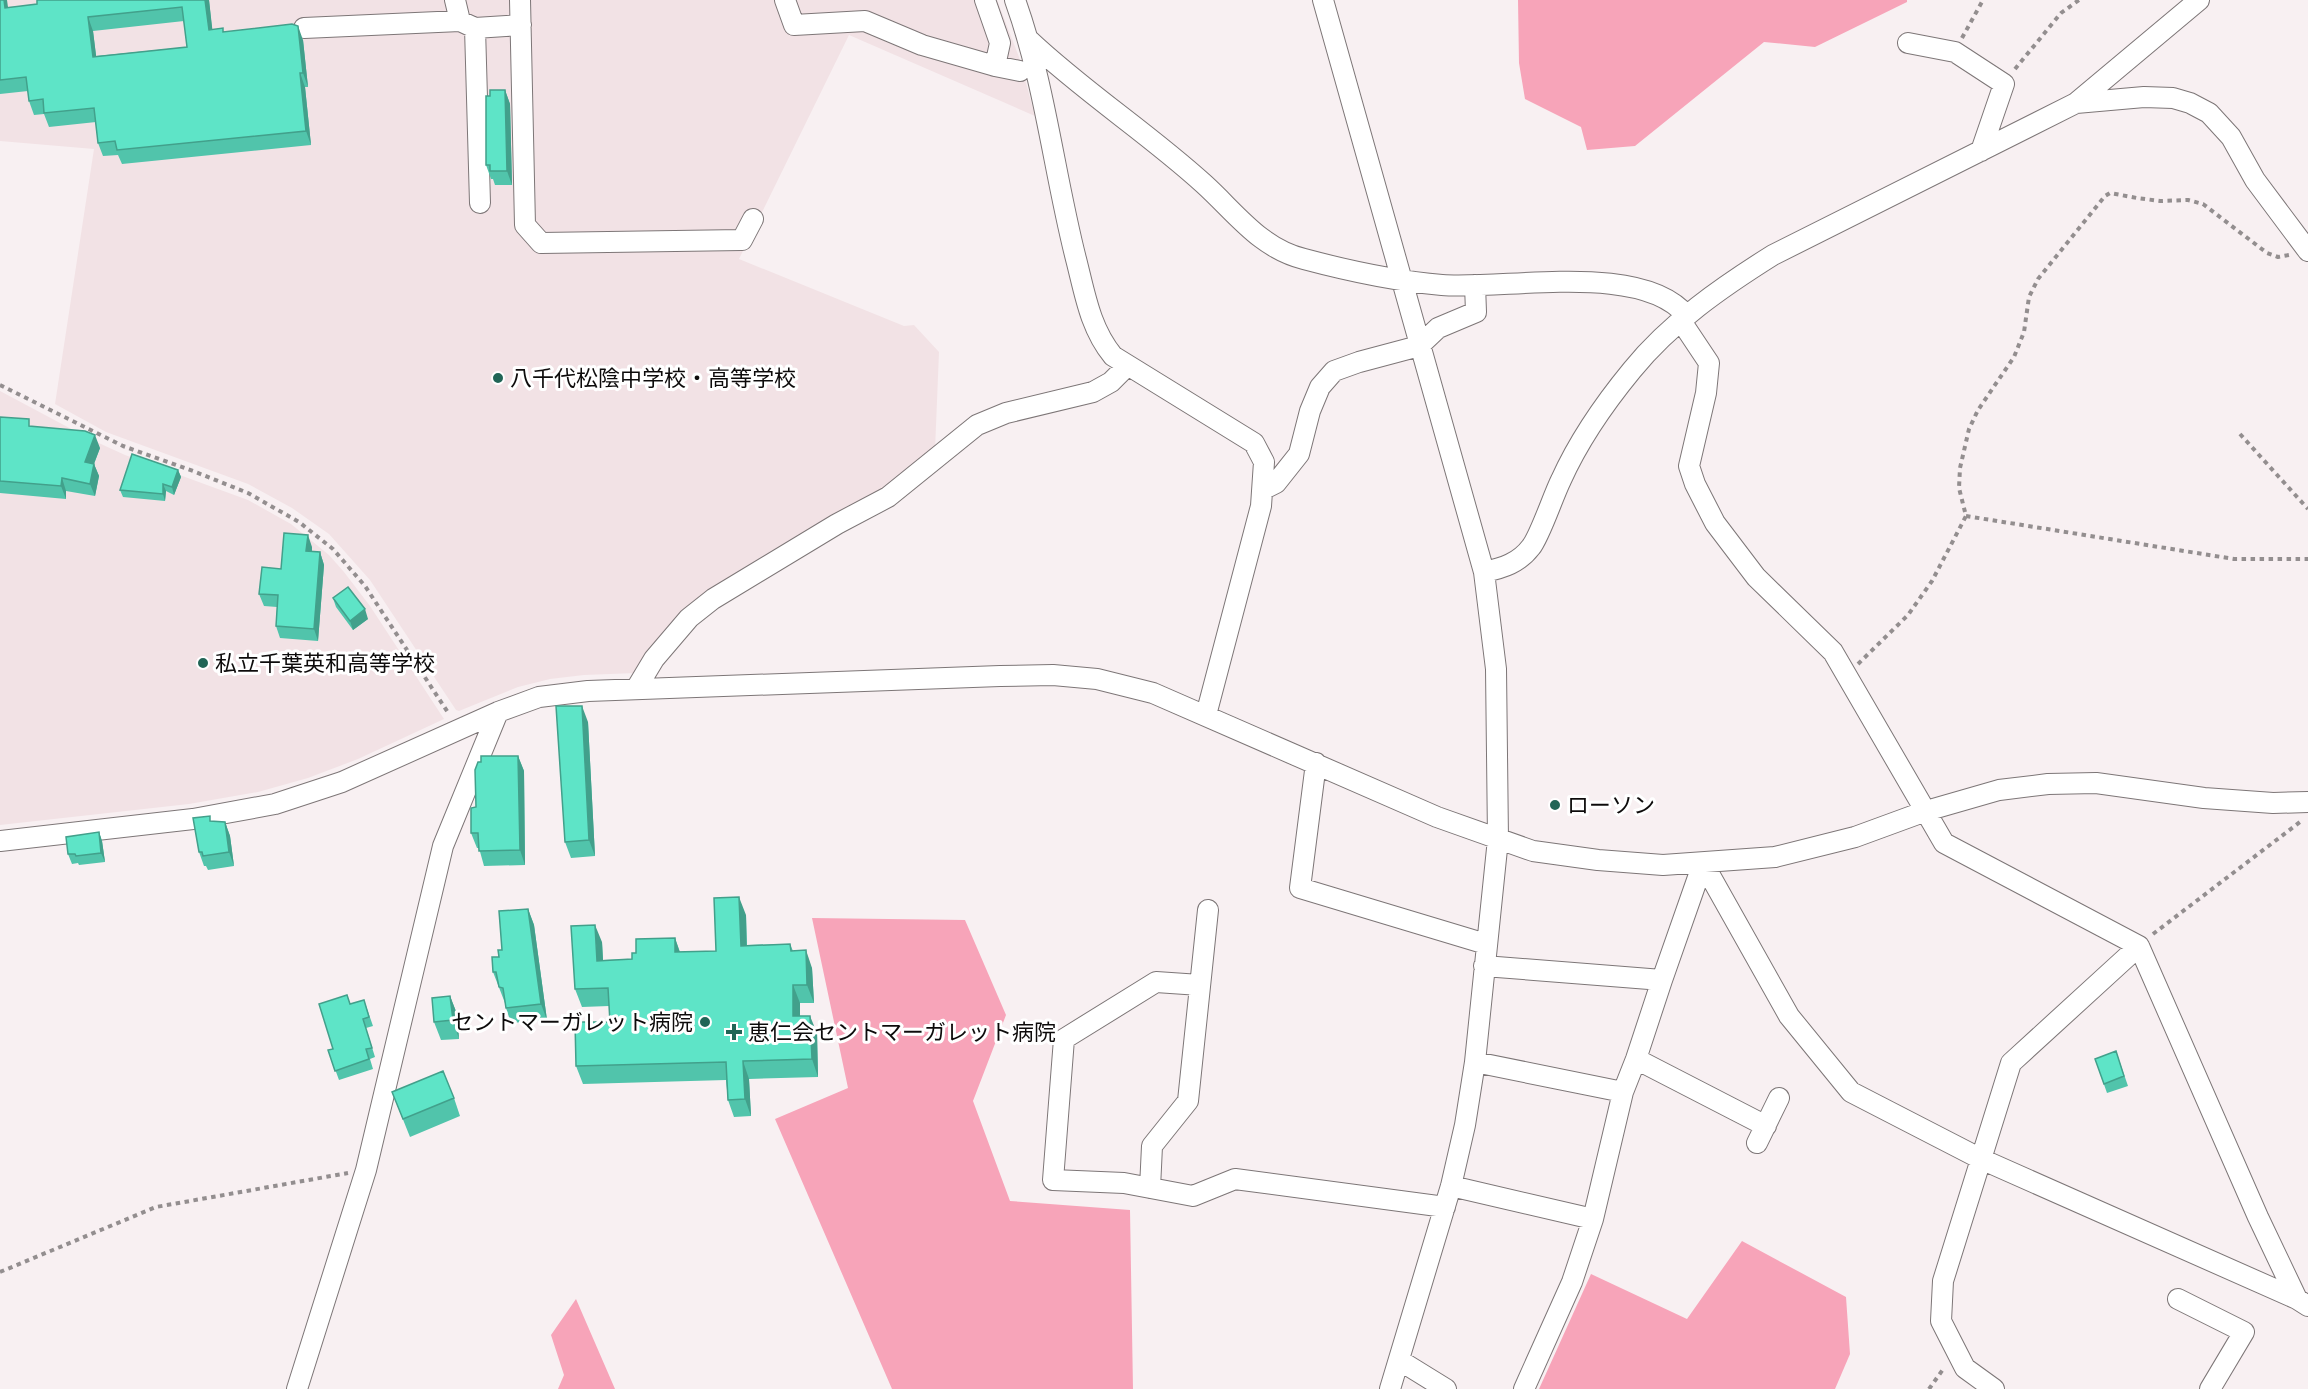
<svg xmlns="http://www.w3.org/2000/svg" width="2308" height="1389" viewBox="0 0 2308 1389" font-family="Mulish,'Noto Sans JP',sans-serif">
	<rect width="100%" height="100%" fill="#f8f0f2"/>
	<path fill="#f2e2e5" d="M0,0H997L1019,57L1035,116L849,35L739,259L904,326L914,325L939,352L935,450L885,491L707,595L637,673L584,675L550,679L518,687L459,711L456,710L370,580L329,534L292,508L248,484L106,432L55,404L94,149L0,141Z
		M0,391L90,439L125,455L248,500L291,524L329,555L344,572L370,606L444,719L358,759L308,778L258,792L189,804L0,825Z"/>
	<path fill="#f7a4b9" d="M1518,0H1907V2L1815,47L1764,42L1635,146L1587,150L1581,127L1525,99L1519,63Z
		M812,918L965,920L1006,1015L973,1101L1010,1201L1130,1210L1133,1389H892L775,1119L848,1088Z
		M1742,1241L1846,1297L1850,1354L1835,1389H1539L1591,1274L1687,1319Z
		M576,1299L615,1389H558L564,1375L551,1335Z"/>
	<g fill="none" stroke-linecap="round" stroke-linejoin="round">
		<g stroke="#7d7677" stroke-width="22">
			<path id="minor" d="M455,0L460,21
				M520,0L525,225L541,243L742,240L753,219
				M785,0L794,25L865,21L922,45L995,66L1020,71
				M985,0L1000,43L995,66
				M1015,0C1045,83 1054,173 1076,259C1085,294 1090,328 1113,356L1254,443L1264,462L1261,506L1206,715
				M1323,0L1484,572L1496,669L1498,839L1475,1062L1465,1125L1451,1186L1390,1389
				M304,28L460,21L475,28L521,25
				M475,28L480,203
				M1029,40C1084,92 1148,133 1204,184C1236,213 1260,248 1304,259C1349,271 1396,281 1442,285C1507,290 1642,261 1687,316
				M1908,43L1955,52L2004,84L1981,151
				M2076,103L2144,97L2173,98L2190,103L2209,113L2231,137L2255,180L2308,251
				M1681,321L1709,363L1706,393L1689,466L1695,484L1715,523L1756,577L1833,652L1944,843L2139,946L2258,1217L2297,1299L2308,1306
				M1264,489L1276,483L1299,454L1310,411L1320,387L1334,371L1359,362L1419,346L1438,328L1476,312L1475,285
				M1484,572C1503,568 1519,563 1531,547C1540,536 1553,496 1561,480C1579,440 1604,404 1632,370C1670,323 1722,287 1773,255L2076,103L2199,0
				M636,689L654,659L689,618L713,599L837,524L888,497L977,425L1006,413L1093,392L1111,382L1127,366
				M1316,763L1300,888L1486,944
				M0,841L193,819L275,804L342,782L498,712L539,697L588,691L1000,676L1053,675L1097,679L1153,693L1437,817L1533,851L1598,860L1663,865L1775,857L1855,837L1926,811L1999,790L2048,784L2096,783L2204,798L2273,803L2308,802
				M1703,863L1789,1016L1851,1092L1981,1159L2297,1299
				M1484,966L1662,980
				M1200,985L1156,982L1064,1039L1053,1180L1124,1183L1193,1196L1235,1179L1445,1207
				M1636,1059L1766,1126
				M1475,1062L1623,1092
				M1757,1143L1779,1098
				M1451,1186L1593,1219
				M1150,1188L1152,1146L1188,1101L1208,910
				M2178,1299L2244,1332L2210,1389
				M1399,1360L1446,1389
				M297,1389L366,1170L443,846L498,712
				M1524,1389L1572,1282L1593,1219L1623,1092L1636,1059L1662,980L1703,863
				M1994,1389L1965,1368L1941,1321L1943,1281L2011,1063L2139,946"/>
		</g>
		<path stroke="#938e8f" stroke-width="4" stroke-dasharray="4.5 4.5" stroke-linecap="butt" d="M1962,38L1983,0
			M2015,69L2061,13L2079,0
			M0,385L123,446L193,471L248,493L299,522L333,549L365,586L449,714
			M2240,434L2308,509
			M1966,516L2234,559H2308
			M1858,664L1908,615L1932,581L1966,516L1959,488L1960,468L1969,429L1978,410L2014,357L2024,332L2029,297L2038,279L2105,196L2110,193L2137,198L2160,201L2188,200L2203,204L2267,253L2278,257L2289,255
			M2153,934L2300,822
			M0,1272L156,1207L348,1173
			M1929,1389L1944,1368"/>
		<use href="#minor" stroke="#fff" stroke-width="20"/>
	</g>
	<path fill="#51c4ab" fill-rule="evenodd" d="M0,0L8,7L209,0L212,29L224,32L303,40L308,87H305L311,145L122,164L118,155L103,156L98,143L96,122L49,127L44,114L34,115L29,101L28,91L0,94ZM184,21L187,47L96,56L93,31Z
		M505,90L510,104L512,185H495L493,179H491L486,165L490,96Z
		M0,417L100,448L94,464L99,476L95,496L66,491V499L0,493Z
		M178,470L181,477L174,495L166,491L165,501L123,497L120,490Z
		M312,547V552H320L324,565L318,641L280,638L276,626L277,607L264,606L259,594L281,569Z
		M333,598L368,619L353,630L336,607Z
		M588,722L595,856L571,858L565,842Z
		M518,756L524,771L525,865L484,866L479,848H477L471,833L476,807Z
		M212,821L225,822L230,836L234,866L208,870L206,866H204L199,852Z
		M99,832L102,841L105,862L79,865L78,863L72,864L68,854Z
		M528,909L534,925L547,1020L511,1023L506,1008L505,1003L493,972L502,950Z
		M746,915L747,945L790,944L793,951L812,968L814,1003H800V1016L817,1033L818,1077L749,1079L751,1116L734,1117L728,1100L726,1080L583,1084L576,1066L610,1022L609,1006L582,1007L575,989L602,942L603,960L632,959L636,953L675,938L680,952L716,951Z
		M450,996L457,1014L459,1039L441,1040L434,1022Z
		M364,1000L373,1026L366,1028L375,1057L370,1059L373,1069L339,1080L328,1050L333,1049L350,1004Z
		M2116,1051L2128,1086L2107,1093L2095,1059Z
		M392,1092L454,1098L460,1116L410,1137Z"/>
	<path fill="#42a08b" d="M4,0H7L10,22L5,8Z
		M205,0H209L214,44L209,30Z
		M88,17L93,31L98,71L93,57Z
		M298,26L303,40L308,87L303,73Z
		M300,73L305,87L311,145L306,131Z
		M505,90L510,104L512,185L507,171Z
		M95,435L100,448L90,474L85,462Z
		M94,464L99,476L95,496L90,484Z
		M178,470L181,477L174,495L172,487Z
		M62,478L66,491V499L61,486Z
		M163,484L166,491L165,501L163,494Z
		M308,535L312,547L311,564L306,551Z
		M320,552L324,565L318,641L314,629Z
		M365,609L368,619L353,630L350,621Z
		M582,706L588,722L595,856L589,840Z
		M518,756L524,771L525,865L520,850Z
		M225,822L230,836L234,866L229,852Z
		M99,832L102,841L105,862L101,853Z
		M739,897L746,915L747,963L741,946Z
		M528,909L534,925L547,1020L541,1004Z
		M595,925L602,942L604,979L597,961Z
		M675,938L681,956L675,952Z
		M806,950L812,968L814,1003L807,985Z
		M793,985L800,1003V1034L793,1016Z
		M450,996L457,1014L459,1039L453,1020Z
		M810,1016L817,1033L818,1077L812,1059Z
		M743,1061L749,1079L751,1116L745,1099Z"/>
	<path fill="#5ee4c7" stroke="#42a08b" stroke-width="1.5" fill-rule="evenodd" d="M0,0H4L5,8L37,4V0H205L209,30L223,28V32L292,24L298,26L303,73H300L306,131L117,150L115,141L98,143L94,108L44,113L43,99L29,101L26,77L0,80ZM182,7L187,47L93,57L88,17Z
		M490,90H505L507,171H490V165H486V96H490Z
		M0,417L29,419V426L85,431L95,435L85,462L94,464L90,484L62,478L61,486L0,481Z
		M132,454L178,470L172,487L163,484V494L120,490Z
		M284,533L308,535L306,551L320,552L314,629L276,626L278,595L259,594L262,567L281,569Z
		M348,587L365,609L350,621L333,598Z
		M556,706H582L589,840L565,842Z
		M481,756H518L520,850L479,851L478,833H471V808L476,807L475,770L478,762H481Z
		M210,816V821L225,822L229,852L203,856L202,852H199L193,818Z
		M99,832L101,853L76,856L75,854H68L66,837Z
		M739,897L741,946L790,944L791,951L806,950L807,985H793V1016H810L812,1059L743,1061L745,1099L728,1100L726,1062L576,1066L575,1022H610L608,988L575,989L571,926L595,925L597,961L632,959V953H636V939L675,938V952L716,951L714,898Z
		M528,909L541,1004L506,1008L503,988L499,987L496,972H493L492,957H499L498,950H502L499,911Z
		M347,995L350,1004L364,1000L369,1017L363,1019L372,1048L366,1049L369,1059L335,1071L328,1050L333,1049L319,1004Z
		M450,996L453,1020L434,1022L432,998Z
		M2116,1051L2124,1076L2104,1084L2095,1059Z
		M443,1071L454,1098L403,1119L392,1092Z"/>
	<g fill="#216556" stroke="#fff" stroke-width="2">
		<circle cx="498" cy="378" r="6"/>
		<circle cx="203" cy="663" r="6"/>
		<circle cx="1555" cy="805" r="6"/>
		<circle cx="705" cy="1022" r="6"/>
		<path d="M731 1023h6v6h6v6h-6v6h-6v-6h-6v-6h6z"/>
	</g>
	<g text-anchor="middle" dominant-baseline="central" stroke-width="6" stroke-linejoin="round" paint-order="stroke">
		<g font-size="22" fill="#0d0b0b" stroke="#fff" text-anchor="start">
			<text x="510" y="378">八千代松陰中学校・高等学校</text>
			<text x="215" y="663">私立千葉英和高等学校</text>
			<text x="1567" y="805">ローソン</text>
			<text x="693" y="1022" text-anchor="end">セントマーガレット病院</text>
			<text x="748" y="1032">恵仁会セントマーガレット病院</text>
		</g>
	</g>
</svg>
